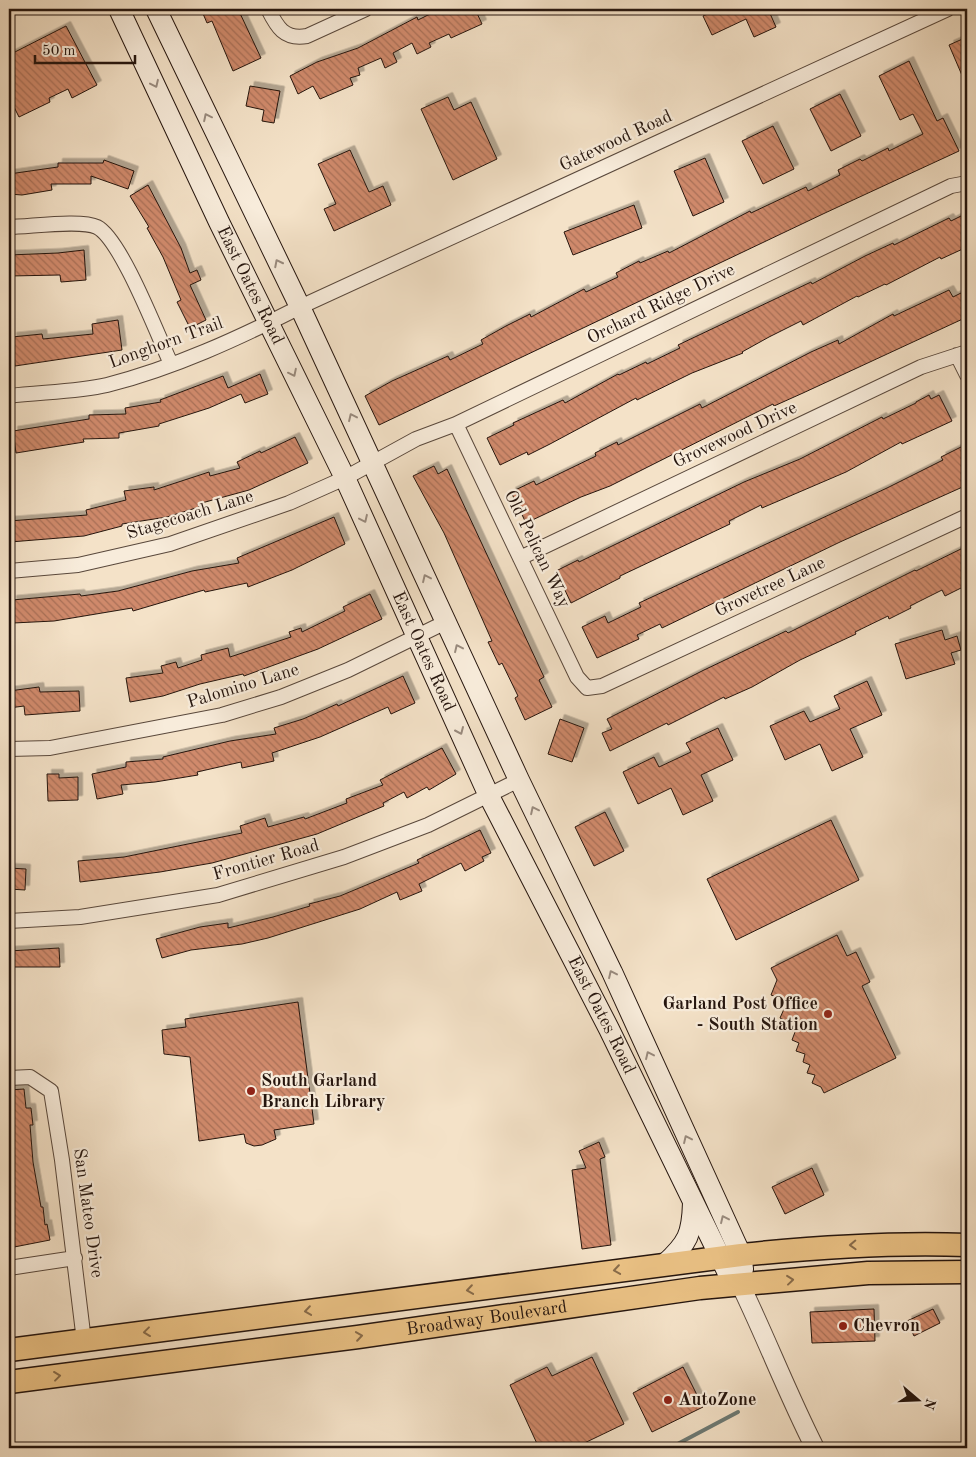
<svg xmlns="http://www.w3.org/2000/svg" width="976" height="1457" viewBox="0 0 976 1457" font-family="'Old Standard TT',serif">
	<defs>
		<pattern id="building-back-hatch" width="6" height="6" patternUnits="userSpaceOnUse" patternTransform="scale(1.25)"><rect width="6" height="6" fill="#d08a6c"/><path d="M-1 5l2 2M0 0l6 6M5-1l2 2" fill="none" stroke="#a97057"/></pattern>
		<filter id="shadow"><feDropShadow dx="4.5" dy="-4.5" stdDeviation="0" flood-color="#0004"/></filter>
	</defs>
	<rect width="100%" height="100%" fill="#f4e2c8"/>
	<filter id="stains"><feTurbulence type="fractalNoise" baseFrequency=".004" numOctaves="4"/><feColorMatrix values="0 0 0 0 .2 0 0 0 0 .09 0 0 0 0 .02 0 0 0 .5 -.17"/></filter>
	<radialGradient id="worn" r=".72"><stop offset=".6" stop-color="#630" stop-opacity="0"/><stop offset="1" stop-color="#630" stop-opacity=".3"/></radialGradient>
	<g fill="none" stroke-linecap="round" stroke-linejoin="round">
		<path stroke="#6c7a75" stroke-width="4" d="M670,1448L738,1412"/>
	</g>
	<path fill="url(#building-back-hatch)" stroke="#25150e" filter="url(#shadow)" d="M201,9H238L261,58L233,71L212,21L207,23Z
		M440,9H475L482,24L451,38L449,34L429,43L431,47L417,54L412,43L393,53L397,62L385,68L381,58L358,68L360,75L350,78L353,85L320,99L313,86L298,94L290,76L317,62L358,48L417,17L418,20Z
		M717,9H768L776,27L754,37L746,19L712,35L703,16Z
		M66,26L97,85L72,98L68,89L49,98L50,102L19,117L9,97V55Z
		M967,37V87L949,45Z
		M909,61L937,121L943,118L959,151L825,213L379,425L365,396L392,381L448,356L450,360L483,344L481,340L506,326L530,314L531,317L584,289L586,292L618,277L616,273L639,261L640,263L668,251L669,253L750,211L751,213L806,187L808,191L840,175L838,170L860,159L862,161L888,148L889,151L923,134L913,114L900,120L879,76Z
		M250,86L280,91L274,123L262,121L264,110L246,106Z
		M840,94L861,136L831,151L810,109Z
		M448,97L454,110L471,102L497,159L453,180L421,109Z
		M773,126L794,169L763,184L742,141Z
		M350,150L369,192L383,186L391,205L334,231L324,209L336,204L318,164Z
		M705,158L724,202L693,216L674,171Z
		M104,160L134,171L128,189L91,176V184H51L52,190L22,195L9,194V174L58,167V163H103Z
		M148,185L181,248L190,273L197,270L201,280L190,285L206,320L190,328L177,302L181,300L163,257L147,228L149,227L130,196Z
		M634,205L642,228L573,255L564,232Z
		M967,213V247L941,259L940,257L886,285L885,284L858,297L857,296L803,325L801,321L769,337L742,352L743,353L692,373L637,400L636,398L550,444L528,455L527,452L500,465L487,438L514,425L513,423L563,400L565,403L618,374L619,375L646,362L647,364L680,348L678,345L811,282L812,284L865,256L893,243L894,245L949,218L951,221Z
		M84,250L86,280L61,282L60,275L9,276V255L58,253Z
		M949,290L953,297L967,290V317L803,393L774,406L773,404L610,486L581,497L526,523L511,492L534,481L536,485L596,456L595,453L617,442L618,445L700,404L702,408L811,352L838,340L839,344L893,314L894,316Z
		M118,320L122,350L15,366L12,337L42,334L43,339L93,334L92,324Z
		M260,374L268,394L245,403L241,394L209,408L159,424V426L119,433V438L83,439L84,442L16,453L13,431L89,419V415L126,414L125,408L161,402L160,400L223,376L228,388Z
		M929,395L931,399L939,395L952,421L902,444L901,442L846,472L762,508L761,505L729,521L730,524L620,576V578L571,603L556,571L578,560L579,562L744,482L800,459L882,417L883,419L916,403V402Z
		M295,437L308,463L249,490L198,504L199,507L167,517L122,524V526L84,536L10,542L9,521L87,515L86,510L126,500L124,491L154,487V490L209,472L210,476L240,468L237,462L260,451L261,453Z
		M963,446L967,454V485L840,542L662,628L660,624L637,635L639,639L597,658L582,627L605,616L608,623L641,607L639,603L887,488L943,460L941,457Z
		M434,466L438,474L447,469L544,677L539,680L552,707L525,720L515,698L518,696L502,663L499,665L488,642L492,641L444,533L413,476Z
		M334,517L345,544L292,570L248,587L247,583L205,592L204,590L133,611L132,608L54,621L13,623L12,600L80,594L81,596L118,591L192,571L239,563L237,558Z
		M967,546V585L945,596L942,590L910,606L911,608L889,619L888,616L855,632L856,634L800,660L752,687L725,699L724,697L668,725L667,723L610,751L602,733L612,729L607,719L704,670L786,631L788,633L915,570L916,571Z
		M370,594L382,619L318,649L244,676L243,674L200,684L163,696L130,702L126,678L163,673L161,666L176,662L178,668L202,660L201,655L228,648L230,657L291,637L289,632L301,628L302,632L345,611L343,607Z
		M942,630L945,640L957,636L961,650L951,653L955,664L906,679L895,644Z
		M403,676L415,703L391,714L388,707L320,737L272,753L274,761L242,768L241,762L197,772L198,775L155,782L121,785L123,794L97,799L92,774L126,767V762L163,759V757L230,741L276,734L274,728L303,719L337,704L338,706Z
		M867,681L882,715L850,729L863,757L832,771L820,744L785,760L770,726L804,711L810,722L840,709L834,696Z
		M39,687L40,692L79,691L80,711L25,715L24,706L9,708V691Z
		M560,719L584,728L572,762L548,754Z
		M718,728L733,760L701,775L713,801L683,815L671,788L638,804L623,772L654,757L659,767L691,752L686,743Z
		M442,748L456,774L429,790L427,787L407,798L404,792L383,803L384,806L317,834L212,863L160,872L80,882L78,861L124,857L242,833L240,826L265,818L268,827L304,817L305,819L347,803L346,799L383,785L380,780Z
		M47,774H59V778L78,777V800L48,801Z
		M605,812L624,851L594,866L575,827Z
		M831,820L859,880L736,940L707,879Z
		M480,830L491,853L482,857L484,861L465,871L461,863L419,884L422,891L400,900L397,892L360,909L268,938L242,944L191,950L162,958L156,939L200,927L228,923V928L273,917L310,906L309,904L340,896L419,863L417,860Z
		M9,868L26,869L25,890L9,889Z
		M837,935L847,956L856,952L870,982L862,986L896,1058L824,1093L821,1087L812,1083L815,1075L807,1073L810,1065L803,1062L805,1054L796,1051L799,1043L792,1040L795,1032L786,1029L789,1022L780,1018L784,1009L776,1006L779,998L771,995L777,980L771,968Z
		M59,948L60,967H9V951Z
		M298,1002L314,1124L274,1130L276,1139L262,1145L254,1146L246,1143L244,1134L199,1141L190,1057L164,1054L162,1030L186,1027L185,1019Z
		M24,1089L26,1108H31L33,1125H30L33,1162L41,1207H43L45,1225L47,1224L50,1240L9,1248V1090Z
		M599,1142L605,1157L600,1159L611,1245L582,1249L572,1170L586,1168L579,1151Z
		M812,1168L824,1195L785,1214L772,1187Z
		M874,1309L875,1341L812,1343L810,1312Z
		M933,1309L940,1323L914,1336L907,1321Z
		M592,1357L624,1424L574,1448H539L510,1385L547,1367L552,1376Z
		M683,1367L703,1407L652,1432L633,1393Z"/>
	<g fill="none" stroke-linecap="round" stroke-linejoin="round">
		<g stroke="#59483c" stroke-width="16">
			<path id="minor" d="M268,9C277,27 284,40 307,36L366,9
				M9,227C29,227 81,219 97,227C121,239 158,336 171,364
				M957,355L967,375
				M9,396C40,392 77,392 107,385C174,368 239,338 300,307L948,9
				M456,424L577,677L587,688L602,686L967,516
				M520,558L921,367L967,352
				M9,571L78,565L170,544L289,503L345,478L416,439L456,424L951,186L967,183
				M9,749L50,748L222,715L281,697L348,670L446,622
				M9,921L80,917L218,895L344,857L428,825L519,780
				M9,1078L30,1077L51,1091L62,1160L84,1341
				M9,1268L75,1258"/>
		</g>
		<g stroke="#59483c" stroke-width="20">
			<path id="tertiary" d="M741,1286C767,1340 788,1395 815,1448"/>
		</g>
		<g stroke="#25150e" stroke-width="22">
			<g id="secondary">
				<path id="s1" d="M119,9L219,222L345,478L489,796L609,1029L727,1271L741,1286"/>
				<path d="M156,9L300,307L519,780L612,972L741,1255L743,1269"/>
				<path d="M665,1264C688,1243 692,1234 693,1203"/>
			</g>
		</g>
		<g stroke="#25150e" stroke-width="25">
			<g id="primary">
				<path d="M9,1350L741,1255C818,1247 890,1242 967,1245"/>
				<path id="s2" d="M9,1382L358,1337L700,1288L868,1273L967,1272"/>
			</g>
		</g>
		<use href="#minor" stroke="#f8ecdb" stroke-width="14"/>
		<use href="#tertiary" stroke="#f8ecdb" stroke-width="18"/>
		<use href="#secondary" stroke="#f8ecdb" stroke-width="20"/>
		<use href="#primary" stroke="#eac184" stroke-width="22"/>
	</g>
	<defs><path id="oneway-chevron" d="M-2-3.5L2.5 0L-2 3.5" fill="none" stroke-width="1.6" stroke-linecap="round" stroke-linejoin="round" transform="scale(1.25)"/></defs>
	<g stroke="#998b7f">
		<use href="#oneway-chevron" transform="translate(155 84) rotate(65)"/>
		<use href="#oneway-chevron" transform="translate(207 117) rotate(-116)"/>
		<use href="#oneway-chevron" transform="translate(278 263) rotate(-117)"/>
		<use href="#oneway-chevron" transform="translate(293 373) rotate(64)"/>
		<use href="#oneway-chevron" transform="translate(352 417) rotate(-115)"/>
		<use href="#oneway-chevron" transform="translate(364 519) rotate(65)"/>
		<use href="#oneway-chevron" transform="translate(426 578) rotate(-115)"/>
		<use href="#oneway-chevron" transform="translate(458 648) rotate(-115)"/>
		<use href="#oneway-chevron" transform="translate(460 731) rotate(66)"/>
		<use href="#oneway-chevron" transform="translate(534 810) rotate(-116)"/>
		<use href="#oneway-chevron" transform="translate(612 974) rotate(-115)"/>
		<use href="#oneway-chevron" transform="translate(649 1055) rotate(-115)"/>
		<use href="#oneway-chevron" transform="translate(687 1139) rotate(-115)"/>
		<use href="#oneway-chevron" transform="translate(724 1219) rotate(-115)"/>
	</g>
	<g stroke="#886b49">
		<use href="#oneway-chevron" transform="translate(853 1245) rotate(178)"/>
		<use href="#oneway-chevron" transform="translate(617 1270) rotate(172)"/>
		<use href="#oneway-chevron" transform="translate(790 1280) rotate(-6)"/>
		<use href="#oneway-chevron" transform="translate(470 1290) rotate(172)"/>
		<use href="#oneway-chevron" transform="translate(308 1311) rotate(172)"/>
		<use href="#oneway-chevron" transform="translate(147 1332) rotate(173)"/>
		<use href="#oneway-chevron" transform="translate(359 1336) rotate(-8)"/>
		<use href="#oneway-chevron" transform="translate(57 1376) rotate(-7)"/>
	</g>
	<g fill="#8f2418" stroke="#f8ecdb" stroke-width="2">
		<circle cx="828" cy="1014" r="5"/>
		<circle cx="251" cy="1091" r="5"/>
		<circle cx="843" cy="1326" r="5"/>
		<circle cx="668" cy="1400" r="5"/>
	</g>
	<g text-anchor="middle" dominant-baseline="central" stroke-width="4.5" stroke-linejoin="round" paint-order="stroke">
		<g font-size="18" fill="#25150e" stroke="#f8ecdb">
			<text transform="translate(616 141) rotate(-25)">Gatewood Road</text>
			<text stroke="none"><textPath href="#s1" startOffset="306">East Oates Road</textPath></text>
			<text transform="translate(661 304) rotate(-26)">Orchard Ridge Drive</text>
			<text transform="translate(166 343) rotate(-20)">Longhorn Trail</text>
			<text transform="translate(735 435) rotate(-25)">Grovewood Drive</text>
			<text transform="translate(190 515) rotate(-17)">Stagecoach Lane</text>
			<text transform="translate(537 549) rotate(64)">Old Pelican Way</text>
			<text transform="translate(770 587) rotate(-25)">Grovetree Lane</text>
			<text stroke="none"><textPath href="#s1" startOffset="711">East Oates Road</textPath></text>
			<text transform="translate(243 686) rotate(-17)">Palomino Lane</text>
			<text transform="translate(266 860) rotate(-16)">Frontier Road</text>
			<text stroke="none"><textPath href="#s1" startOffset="1116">East Oates Road</textPath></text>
			<text transform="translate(88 1213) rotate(82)">San Mateo Drive</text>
			<text stroke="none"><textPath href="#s2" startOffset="482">Broadway Boulevard</textPath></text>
		</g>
		<g font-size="18" font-weight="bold" fill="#25150e" stroke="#f8ecdb" text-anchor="start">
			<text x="818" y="1004" text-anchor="end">Garland Post Office<tspan x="818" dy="21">- South Station</tspan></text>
			<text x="261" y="1081">South Garland<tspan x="261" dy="21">Branch Library</tspan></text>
			<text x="853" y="1326">Chevron</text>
			<text x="678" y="1400">AutoZone</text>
		</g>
	</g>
	<rect width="976" height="1457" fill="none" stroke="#f4e2c8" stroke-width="30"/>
	<rect x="10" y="10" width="956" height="1437" fill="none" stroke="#25150e" stroke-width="2.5"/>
	<rect x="15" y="15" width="946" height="1427" fill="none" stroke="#25150e"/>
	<g transform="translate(918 1400) rotate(109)" stroke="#f8ecdb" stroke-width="4" paint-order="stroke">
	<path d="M0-4L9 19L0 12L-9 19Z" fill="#25150e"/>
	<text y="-8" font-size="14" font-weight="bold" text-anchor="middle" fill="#25150e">N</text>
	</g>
	<path d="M35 55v8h100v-8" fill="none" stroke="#25150e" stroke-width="2.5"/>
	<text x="42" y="55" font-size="15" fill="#25150e" stroke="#f8ecdb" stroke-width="4" paint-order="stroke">50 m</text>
	<rect width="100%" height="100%" filter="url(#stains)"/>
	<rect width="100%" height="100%" fill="url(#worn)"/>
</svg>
